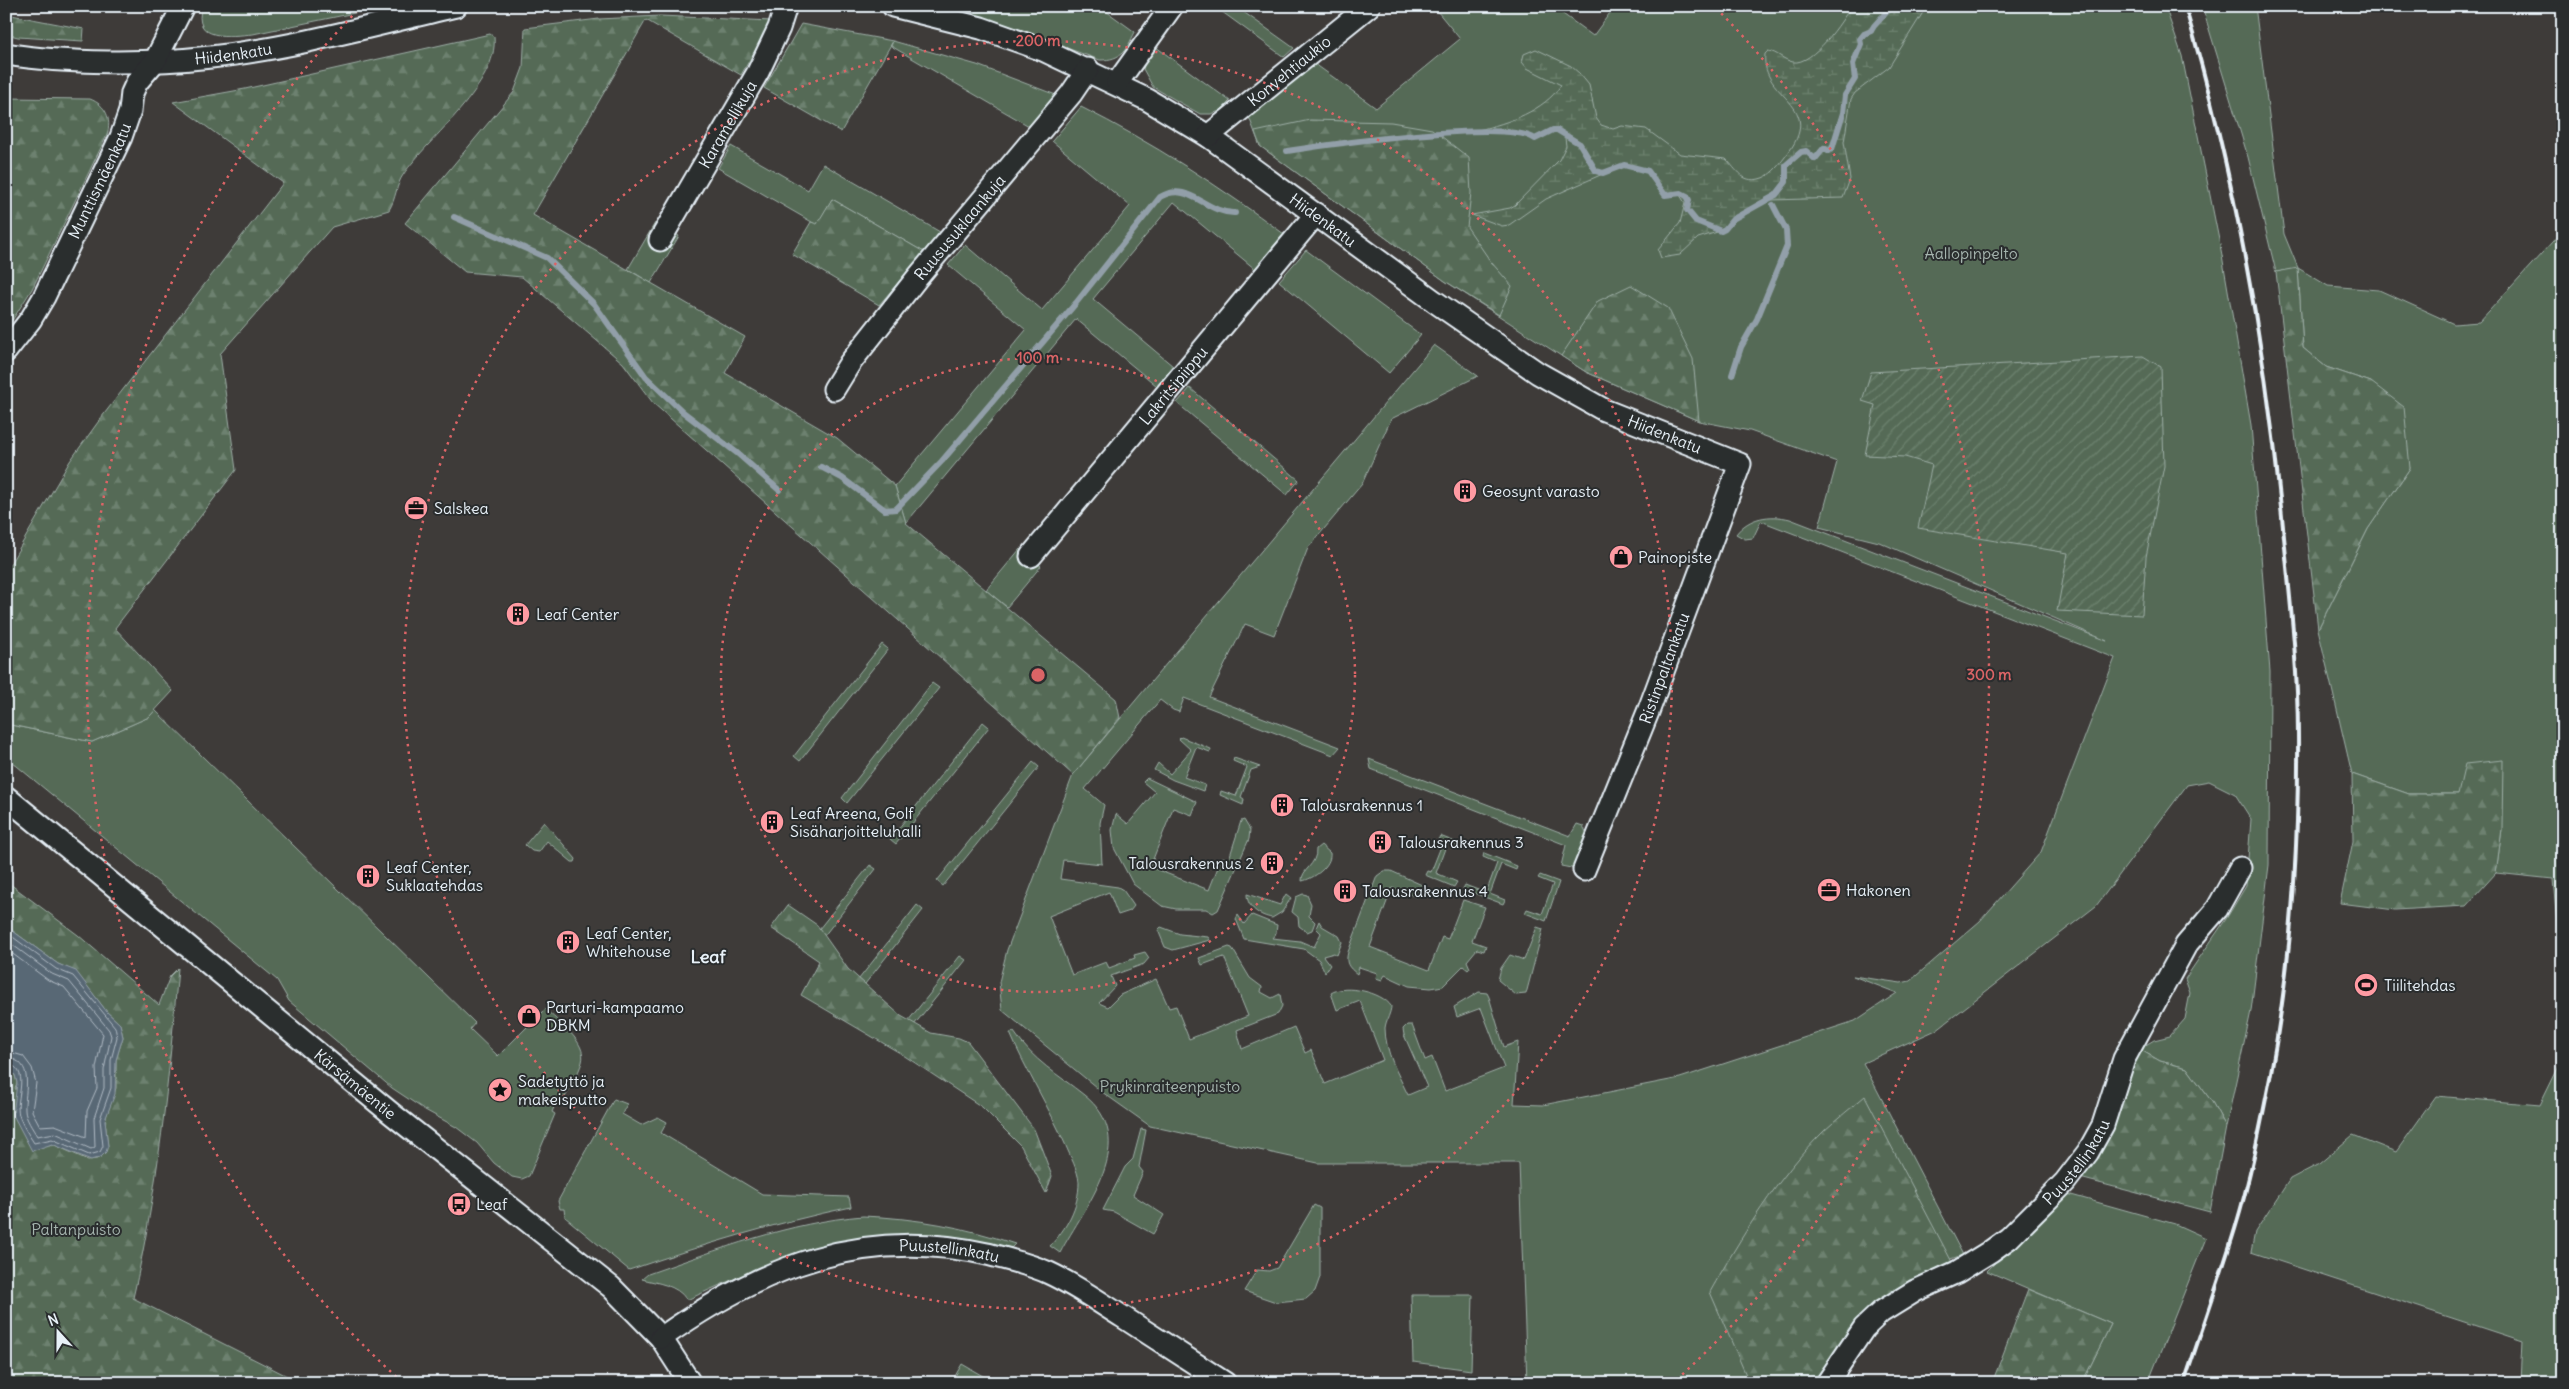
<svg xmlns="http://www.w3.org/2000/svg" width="2569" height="1389" viewBox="0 0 2569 1389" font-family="Delius,sans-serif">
	<defs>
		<pattern id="forest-firs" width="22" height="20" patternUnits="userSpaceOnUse" patternTransform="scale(1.25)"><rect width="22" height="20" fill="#556b56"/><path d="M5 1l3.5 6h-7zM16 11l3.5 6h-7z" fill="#6d816f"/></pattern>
		<pattern id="wetland-marsh" width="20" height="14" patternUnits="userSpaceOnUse" patternTransform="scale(1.25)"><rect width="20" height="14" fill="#556b56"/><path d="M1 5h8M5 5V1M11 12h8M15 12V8" fill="none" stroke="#6d816f"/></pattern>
		<pattern id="garden-furrows" width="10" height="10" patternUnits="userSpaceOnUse" patternTransform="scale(1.25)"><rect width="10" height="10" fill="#556b56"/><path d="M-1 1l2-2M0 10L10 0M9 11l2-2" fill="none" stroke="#6d816f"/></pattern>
	</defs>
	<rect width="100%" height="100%" fill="#3e3b39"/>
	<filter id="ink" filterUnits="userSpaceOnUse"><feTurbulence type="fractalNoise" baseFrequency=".02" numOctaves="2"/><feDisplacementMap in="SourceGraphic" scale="10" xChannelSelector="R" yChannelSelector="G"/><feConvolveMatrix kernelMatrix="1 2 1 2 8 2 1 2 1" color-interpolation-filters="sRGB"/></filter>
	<g filter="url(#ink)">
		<path fill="#556b56" stroke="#9eaea7" d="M202,6H388L253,34C230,36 191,42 202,6Z
			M950,6H1099L1135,32C1126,50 1122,60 1100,60Z
			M1214,6H1235L1294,48L1284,57Z
			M1433,6H1552L1593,36L1615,6H2165L2182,56L2222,255L2251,425L2270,672L2269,865L2251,1011L2226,1127L2212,1102L2187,1068L2160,1061L2139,1049L2154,1040L2170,1036L2185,1019L2190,993L2185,979L2226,919L2246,886L2251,819L2235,794L2209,781L2187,785L2096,906L1936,1030L1863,1063L1963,1255L1947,1260L1801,1383H1527L1519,1163H1318L1150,1126L1102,1092L1002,1010L999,982L1007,950L1073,775L1434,345L1478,376L1391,419L1362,484L1308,548L1274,635L1245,624L1209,697L1340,747L1333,755L1184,698L1179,712L1173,710L1160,700L1085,789L1104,805L1100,823L1102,864L1063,860L1060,879L1118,887L1123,890L1134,906L1130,911L1118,915L1109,892L1049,916L1072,975L1106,962L1109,968L1135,958L1134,955L1145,952L1149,958L1144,964L1111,976L1115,986L1099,1003L1108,1007L1120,995L1156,979L1169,1008L1176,1006L1189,1039L1248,1016L1224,957L1202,965L1199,958L1229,947L1232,948L1250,978L1262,987L1261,992L1272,998L1280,994L1282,1006L1278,1014L1237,1030L1242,1049L1294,1027L1305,1053L1311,1050L1325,1084L1383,1060L1360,1001L1337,1010L1331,993C1345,984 1382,992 1391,1006C1391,1013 1386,1020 1385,1028C1385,1052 1398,1074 1408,1095L1427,1087L1404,1035L1403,1029L1407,1025H1412L1425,1060L1432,1057L1445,1091L1504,1068L1481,1008L1457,1017L1454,1007L1479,992L1487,993L1489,997L1504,1047L1518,1042L1514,1104L1543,1105L1680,1078L1855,1021L1897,993L1853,976L1901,983L1910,981L1980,921L2041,852L2115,658L1761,521L1753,538L1745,539L1736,534C1749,517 1770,514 1790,519L2107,641L1879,542L1819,527L1837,462L1750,431L1699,421L1586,372L1445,281L1260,146L1249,117L1315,64L1376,108L1460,39Z
			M2202,6H2255L2284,234L2298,268L2328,286L2379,290L2454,324L2479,322L2563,230V993L2553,879L2496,873L2502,829L2458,794H2409L2352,774L2318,629L2368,529L2410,468L2371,382L2326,367L2303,348L2298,269L2276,272L2248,157Z
			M893,41L977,65L1056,95L1029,126L891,46Z
			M1156,47L1230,101L1220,111L1211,114H1200L1153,87L1143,69L1146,60Z
			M1081,107C1153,143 1219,186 1284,234L1255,269L1174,202L1093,299L1173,366L1157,386L1076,319L906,523L895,486L1026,330L948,265L965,245L1042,310L1130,206L1052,141Z
			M731,146L808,190L823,164L940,232L924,252L832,199L817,225L718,168Z
			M655,223L679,236L651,283L628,269Z
			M1306,250L1421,335L1389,373L1279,281Z
			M1190,388L1299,480L1287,495L1177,403Z
			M1020,549L1041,566L1007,607L986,590Z
			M882,644L888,649L800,761L794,756Z
			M932,683L939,688L847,803L842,798Z
			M155,710L475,1023L470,1029L498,1056L545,1009C557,1021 588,1042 582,1062C578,1075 570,1088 563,1101L558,1098L552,1112L555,1114L529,1176L522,1179L512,1177L494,1163L477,1143L456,1127L425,1110L392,1088L289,1001L277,980L6,757V724L92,742L149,717Z
			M983,722L989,727L896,844L890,839Z
			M1181,737L1211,749L1210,752L1196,747L1184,777L1205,785L1203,791L1173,780L1154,770L1158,763L1170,774L1191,750L1179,739Z
			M1234,758L1260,767L1251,770L1241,797L1244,799L1243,805L1220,795L1221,791L1236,796L1247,767L1233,761Z
			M1369,759L1570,836L1577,824L1583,826L1588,836L1576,869L1561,866L1566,845L1371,769Z
			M1033,762L1039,767L943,886L937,881Z
			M1147,778L1197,802L1192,815L1173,808L1150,867L1209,890L1222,857L1229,859L1241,821L1244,820L1250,830L1249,839L1218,910L1213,913L1206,909H1176L1162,906L1133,884L1114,848L1112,830L1116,814L1128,824L1155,792L1143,782Z
			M544,822L576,859L575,862H572L547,841L539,852L532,851L525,845Z
			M1440,836L1463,845L1462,849L1447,843L1436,873L1457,882L1454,887L1425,875L1427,871L1431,872L1442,844L1438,840Z
			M1321,845L1330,853C1332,866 1313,879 1302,881C1301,869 1317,866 1316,849Z
			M1484,853L1517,866L1516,870L1501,864L1490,894L1505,900L1503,904L1463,889L1465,885L1486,893L1497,863L1483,857Z
			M870,865L876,869L824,936L819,929Z
			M1384,871H1391L1422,885L1417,897L1392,888L1370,947L1429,970L1442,937L1448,939L1463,900L1485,907L1472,941L1486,946L1484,951L1477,949L1467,961L1470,968L1468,970L1463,966L1443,986L1431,988L1409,986L1385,975L1382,980L1376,978L1377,973L1359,967L1357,974C1348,967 1345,963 1348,952L1377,876Z
			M1540,875L1559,882L1546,921L1525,913L1527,909L1542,914L1553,884L1538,878Z
			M1247,894L1280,905L1286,894L1291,898L1282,912L1272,918C1260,916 1247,908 1247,894Z
			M1303,894L1307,895L1311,904L1309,916L1315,922L1312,930L1307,932L1299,926L1298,917L1292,912L1296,897Z
			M917,905L923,910L865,984L859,979Z
			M1238,915L1244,924L1252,915L1277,925L1276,933L1272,938L1300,941L1314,947L1321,933L1316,928L1319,921L1322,926L1339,936L1342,942L1337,955L1334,953L1323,956L1330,965L1325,972L1319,960L1304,949L1244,939L1236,919Z
			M1161,927L1180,934L1208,937L1210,940L1173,950L1165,947L1158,930Z
			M1537,927L1543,929L1526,994L1516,995L1498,980L1501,968L1510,955L1524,960Z
			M960,956L966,960L914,1025L908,1021Z
			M1014,1032C1032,1060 1059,1075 1084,1095C1142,1141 1085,1205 1060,1253L1050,1246C1066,1229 1079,1207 1079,1182C1078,1170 1070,1156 1066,1146C1049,1107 1026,1071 1010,1033Z
			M2563,1058V1383H2520L2522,1341L2251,1252L2255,1232L2290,1179L2319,1164L2353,1135L2396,1152L2436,1096L2540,1105Z
			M614,1099L627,1104L622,1114L641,1125L658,1117L667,1122L661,1133L762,1194L849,1197L851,1207C775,1223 702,1245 629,1270L565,1217L564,1209H560L558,1201Z
			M1141,1129L1146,1130L1139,1167L1143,1172L1133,1195L1164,1215L1153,1234L1114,1212L1103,1210L1125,1167L1133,1159Z
			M2064,1193L2175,1224L2206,1238L2148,1383H2082L2111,1324L1987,1271Z
			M1314,1205L1320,1208V1277L1315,1291L1306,1299L1276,1302L1244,1291L1257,1270L1269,1271L1277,1268Z
			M863,1216C916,1218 965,1227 1015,1244L1009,1250C879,1215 806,1246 689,1299H686C677,1285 657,1283 642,1279L648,1274C717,1250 790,1222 863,1216Z
			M1411,1295H1473L1471,1370L1413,1362Z
			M962,1364L995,1383H951Z"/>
		<path fill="url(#forest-firs)" stroke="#9eaea7" d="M6,14L84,29L83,41L18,37L6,34Z
			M660,16L772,21L741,75L646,20L533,215L745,337L725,373L837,438L895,486L906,523L1116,699L1120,718L1073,775L653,403L623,363L522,277L465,272L405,223L514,92L523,68L525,28L599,19Z
			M801,24L893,41L841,132L764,88Z
			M490,34L494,37C499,84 429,137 403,175C396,185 396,199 389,210L332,227L220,354L236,470L115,628L173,691L149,717L92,742L6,724V571L70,461L101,418L283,183L173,102L245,89Z
			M6,98L90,99C106,105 112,119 107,135L32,289L6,330Z
			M1310,120L1391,122L1432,129L1469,158L1471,193L1467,227L1491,262L1512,286L1499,315L1445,281L1260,146L1255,132Z
			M832,199L924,252L879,305L792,254L811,222L817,224Z
			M2298,268L2303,348L2326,367L2371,382L2404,407L2410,468L2368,529L2318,629L2276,272Z
			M1631,285L1668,308L1693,359L1699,421L1586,372L1561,356L1598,301Z
			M2503,760L2502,829L2496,873L2466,906L2395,910L2340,903L2353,841L2352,774L2409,794H2458L2465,764Z
			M6,881L78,935L159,1005L170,976L178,968C169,1078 158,1190 133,1298L301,1383H6V1069L15,1075L17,1083L15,1088L52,1144L88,1160L97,1159L108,1147L105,1120L116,1088V1060L123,1037L120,1024L107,1012L76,972L58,964L6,926Z
			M788,905L817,925L848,969L901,1016L931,1033L959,1038L968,1042L1034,1129L1052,1176L1046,1193L1021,1146L982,1107L900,1053L801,995L819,961L771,928Z
			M2139,1049L2160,1061L2187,1068L2212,1102L2226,1127L2210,1212L2076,1177Z
			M1865,1096L1953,1264L1914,1284L1817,1383H1752L1746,1375L1710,1292C1741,1237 1778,1176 1824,1131C1837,1119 1851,1108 1865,1096Z
			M2028,1289L2111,1324L2082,1383H1992Z"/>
		<path fill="url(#wetland-marsh)" stroke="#9eaea7" d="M1851,6H1927L1889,67L1855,93L1851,99L1844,142L1850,179L1843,198L1771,200L1734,220L1727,229L1698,238L1680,255L1661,258L1658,250L1680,223L1685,203L1680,195L1666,196L1659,191L1649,172L1623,166L1614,169L1546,199L1509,225L1502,226L1472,215L1510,208L1515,205L1559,160L1566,146L1565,138L1557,130H1553L1535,139L1515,131L1477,132L1478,130C1508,123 1544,111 1561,85L1527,68L1522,62L1524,54L1536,49L1571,66L1580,74L1589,85L1596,118L1601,125L1613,129L1622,126L1646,129L1680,154L1726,159C1737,170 1742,183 1759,179C1770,177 1779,165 1785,157C1829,102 1760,100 1765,54L1768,51C1777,52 1783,60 1793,62C1813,65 1842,22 1851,6Z"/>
		<path fill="url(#garden-furrows)" stroke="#9eaea7" d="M2143,356L2161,367L2164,466L2146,557L2142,615L2057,611L2068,553L1918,528L1932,465L1905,457L1865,455L1875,405L1862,401L1871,372Z"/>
		<path fill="#596875" stroke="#929fa9" d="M6,926L58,964L76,971L107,1012L120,1024L123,1037L116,1060L115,1094L105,1120L108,1146L106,1152L101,1157L91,1160L52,1144L32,1151L13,1115L17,1083L15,1075L6,1069Z"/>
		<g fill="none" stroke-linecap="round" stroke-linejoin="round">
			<path stroke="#afbac4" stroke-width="1" d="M6,932L56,969L73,976L115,1027L117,1037L111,1060V1088L100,1119L103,1146L100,1152L89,1155L52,1139L34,1143C29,1135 22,1125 19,1115C14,1100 33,1067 6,1064
				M6,940L52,974L69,981L109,1030L111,1036L104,1070V1088L94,1118L95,1147L91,1149L55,1133L37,1136C33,1129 25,1118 25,1110C24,1092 36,1060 6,1058
				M6,949L48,980L64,987L103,1034L96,1068L97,1088L87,1111L86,1137L55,1125L40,1126L32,1111L36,1083L32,1068L23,1056L6,1051"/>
			<path stroke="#929fa9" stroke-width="6" d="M1287,151C1326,145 1509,118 1535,139L1553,130H1557L1580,144L1596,171L1603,173L1624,165L1648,171L1665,195L1681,193L1687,196L1689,200L1687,210L1696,221L1721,231L1725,229L1733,219L1776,195L1786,182V165L1801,152L1806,151L1815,159L1824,148L1828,151L1832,149L1843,113L1845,95L1855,79L1853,64L1861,44L1860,39L1864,34L1871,31L1874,26L1892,6
				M454,217L547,258L594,304L646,377L683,412L737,453L779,490
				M1732,375L1741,347L1757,319L1787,246L1786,230L1773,205
				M821,467L842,478L885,510L896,509L942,461L1076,303L1160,197C1189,180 1206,214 1235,213"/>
			<g stroke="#e8f1f8" stroke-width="25">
				<g id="minor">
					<path id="s1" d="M893,6L981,28L1043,50L1148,100L1208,136L1434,301L1538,373L1604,410L1740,464L1648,712L1584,870"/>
					<path id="s2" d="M6,54C67,64 149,64 211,57C293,48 375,25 456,6"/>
					<path d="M1117,83L1172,6"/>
					<path id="s3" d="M1208,136L1369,6"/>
					<path id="s4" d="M660,240L758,72L779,28L786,6"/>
					<path id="s5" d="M6,351L31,319L44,297L121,137L130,111L132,93L137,82L155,61L183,6"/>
					<path id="s6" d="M834,389L850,363L917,278L1071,94L1088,69"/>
					<path id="s7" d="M1031,556L1316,214"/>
					<path id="s8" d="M6,797L392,1114L611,1287L661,1338L690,1383"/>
					<path id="s9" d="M661,1338C761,1267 863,1226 987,1254C1007,1259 1029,1264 1049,1273C1075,1285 1099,1302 1123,1317C1157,1339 1191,1361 1225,1383"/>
					<path id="s10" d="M1827,1383L1864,1328L1881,1312L1915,1291L1957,1272L1991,1251L2009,1238L2065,1182L2088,1152L2103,1125L2124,1059L2186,945L2217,909L2240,868"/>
				</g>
			</g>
			<use href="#minor" stroke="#2a2d2e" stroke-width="21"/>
			<path stroke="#e8f1f8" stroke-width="4" d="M2184,1383C2201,1332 2219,1281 2235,1229C2250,1180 2260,1129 2270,1078C2291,966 2299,849 2298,735C2298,663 2289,589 2282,517C2265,345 2234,173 2185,6"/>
		</g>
	</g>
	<g fill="none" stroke="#db6466" stroke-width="2.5" stroke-dasharray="2.5 5">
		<circle cx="1038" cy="675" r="317"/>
		<circle cx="1038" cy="675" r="634"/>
		<path d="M402 1382A951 951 0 0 1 360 8M1716 8A951 951 0 0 1 1674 1382"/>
	</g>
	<defs>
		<g id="building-disc" transform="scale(1.25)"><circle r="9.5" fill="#ff9aa2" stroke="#2a2d2e"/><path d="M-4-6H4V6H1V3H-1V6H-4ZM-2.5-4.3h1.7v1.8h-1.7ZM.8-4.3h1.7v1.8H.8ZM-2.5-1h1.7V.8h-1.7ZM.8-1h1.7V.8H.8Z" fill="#111"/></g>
		<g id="office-disc" transform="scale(1.25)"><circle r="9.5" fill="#ff9aa2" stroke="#2a2d2e"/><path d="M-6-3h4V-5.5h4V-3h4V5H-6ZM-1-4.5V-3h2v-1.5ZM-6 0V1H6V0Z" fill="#111"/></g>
		<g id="shop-disc" transform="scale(1.25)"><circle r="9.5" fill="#ff9aa2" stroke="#2a2d2e"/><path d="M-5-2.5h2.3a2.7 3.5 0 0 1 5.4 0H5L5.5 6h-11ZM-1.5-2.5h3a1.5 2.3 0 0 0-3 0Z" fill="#111"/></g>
		<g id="stadium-disc" transform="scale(1.25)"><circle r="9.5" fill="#ff9aa2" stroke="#2a2d2e"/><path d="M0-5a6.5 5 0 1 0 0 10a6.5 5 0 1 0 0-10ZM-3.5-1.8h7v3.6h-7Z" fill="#111"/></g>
		<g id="sight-disc" transform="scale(1.25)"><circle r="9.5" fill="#ff9aa2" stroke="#2a2d2e"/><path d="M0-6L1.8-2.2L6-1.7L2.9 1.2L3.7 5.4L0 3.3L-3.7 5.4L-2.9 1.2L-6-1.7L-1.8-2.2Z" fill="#111"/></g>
		<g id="bus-disc" transform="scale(1.25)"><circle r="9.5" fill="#ff9aa2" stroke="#2a2d2e"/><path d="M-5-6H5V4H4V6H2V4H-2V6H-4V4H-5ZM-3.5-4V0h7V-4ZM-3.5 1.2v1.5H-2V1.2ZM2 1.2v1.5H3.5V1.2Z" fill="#111"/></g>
	</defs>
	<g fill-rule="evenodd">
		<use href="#building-disc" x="1465" y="491"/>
		<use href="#office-disc" x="416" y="508"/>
		<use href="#shop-disc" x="1621" y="557"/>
		<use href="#building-disc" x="518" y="614"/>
		<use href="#building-disc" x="1282" y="805"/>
		<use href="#building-disc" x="772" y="822"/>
		<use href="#building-disc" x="1380" y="842"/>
		<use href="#building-disc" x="1272" y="863"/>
		<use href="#building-disc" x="368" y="876"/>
		<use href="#office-disc" x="1829" y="890"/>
		<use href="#building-disc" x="1345" y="891"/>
		<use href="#building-disc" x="568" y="942"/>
		<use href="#stadium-disc" x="2366" y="985"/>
		<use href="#shop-disc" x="529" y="1016"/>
		<use href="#sight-disc" x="500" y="1090"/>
		<use href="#bus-disc" x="459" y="1204"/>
	</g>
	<g text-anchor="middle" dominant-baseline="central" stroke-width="4" stroke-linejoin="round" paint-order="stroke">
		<g font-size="16" fill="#e8f1f8" stroke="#2a2d2e">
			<text stroke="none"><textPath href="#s2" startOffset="228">Hiidenkatu</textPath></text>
			<text stroke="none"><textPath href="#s3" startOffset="104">Konvehtiaukio</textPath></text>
			<text stroke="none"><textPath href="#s4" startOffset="134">Karamellikuja</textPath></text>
			<text stroke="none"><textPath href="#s5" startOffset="195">Munttismäenkatu</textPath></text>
			<text stroke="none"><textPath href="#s1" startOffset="485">Hiidenkatu</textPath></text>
			<text stroke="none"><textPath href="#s6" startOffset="205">Ruususuklaankuja</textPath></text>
			<text stroke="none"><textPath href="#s7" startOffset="222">Lakritsipiippu</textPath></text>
			<text stroke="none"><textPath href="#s1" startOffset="890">Hiidenkatu</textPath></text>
			<text transform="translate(1664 668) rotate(-70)">Ristinpaltankatu</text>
			<text stroke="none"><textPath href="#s8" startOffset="452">Kärsämäentie</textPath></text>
			<text stroke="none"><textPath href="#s10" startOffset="340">Puustellinkatu</textPath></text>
			<text stroke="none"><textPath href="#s9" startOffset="310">Puustellinkatu</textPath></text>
		</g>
		<g font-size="16" fill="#a6b5af" stroke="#2a2d2e">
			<text x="1971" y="253">Aallopinpelto</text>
			<text x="1170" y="1086">Prykinraiteenpuisto</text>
			<text x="76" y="1229">Paltanpuisto</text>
		</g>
		<g font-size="16" fill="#e8f1f8" stroke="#2a2d2e" text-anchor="start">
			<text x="1482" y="491">Geosynt varasto</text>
			<text x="434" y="508">Salskea</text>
			<text x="1638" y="557">Painopiste</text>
			<text x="536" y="614">Leaf Center</text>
			<text x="1300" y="805">Talousrakennus 1</text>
			<text x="790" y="813">Leaf Areena, Golf<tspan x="790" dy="18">Sisäharjoitteluhalli</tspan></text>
			<text x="1398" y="842">Talousrakennus 3</text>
			<text x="1254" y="863" text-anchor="end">Talousrakennus 2</text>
			<text x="386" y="867">Leaf Center,<tspan x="386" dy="18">Suklaatehdas</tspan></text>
			<text x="1846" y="890">Hakonen</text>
			<text x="1362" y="891">Talousrakennus 4</text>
			<text x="586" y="933">Leaf Center,<tspan x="586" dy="18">Whitehouse</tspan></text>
			<text x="2384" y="985">Tiilitehdas</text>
			<text x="546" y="1007">Parturi-kampaamo<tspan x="546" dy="18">DBKM</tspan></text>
			<text x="518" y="1081">Sadetyttö ja<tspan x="518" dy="18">makeisputto</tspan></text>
			<text x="476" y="1204">Leaf</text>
		</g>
		<g font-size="18" font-weight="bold" fill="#e8f1f8" stroke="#2a2d2e">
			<text x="708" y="956">Leaf</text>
		</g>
	</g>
	<circle cx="1038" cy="675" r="8" fill="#db6466" stroke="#2a2d2e" stroke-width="2.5"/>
	<g font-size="15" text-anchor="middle" font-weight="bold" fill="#db6466" stroke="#2a2d2e" stroke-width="4" stroke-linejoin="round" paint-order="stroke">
		<text x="1038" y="46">200 m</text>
		<text x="1038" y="363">100 m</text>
		<text x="1989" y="680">300 m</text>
	</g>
	<rect width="2569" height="1389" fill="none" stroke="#2a2d2e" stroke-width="25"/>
	<rect x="12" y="12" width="2544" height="1364" fill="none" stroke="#e8f1f8" stroke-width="2" filter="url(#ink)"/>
	<g transform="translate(58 1332) rotate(339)" stroke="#2a2d2e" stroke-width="4" paint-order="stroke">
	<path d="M0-4L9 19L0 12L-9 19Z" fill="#e8f1f8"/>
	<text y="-8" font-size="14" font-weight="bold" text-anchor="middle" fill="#e8f1f8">N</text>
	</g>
</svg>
